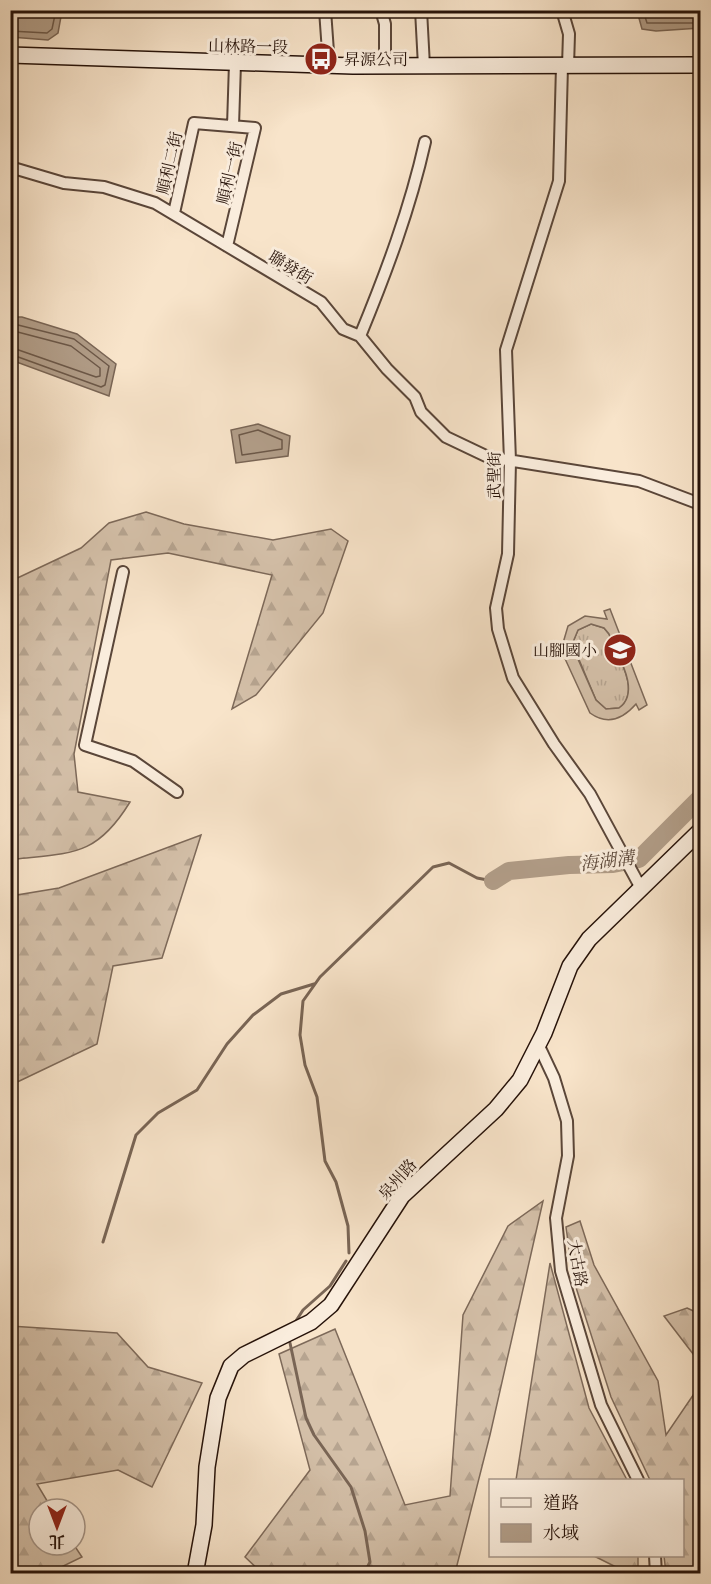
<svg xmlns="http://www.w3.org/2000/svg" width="711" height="1584" viewBox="0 0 711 1584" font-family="'Libre Caslon Text','Noto Serif TC',serif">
	<defs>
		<pattern id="grass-tufts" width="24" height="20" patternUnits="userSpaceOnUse" patternTransform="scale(1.5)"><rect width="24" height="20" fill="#d4c0a9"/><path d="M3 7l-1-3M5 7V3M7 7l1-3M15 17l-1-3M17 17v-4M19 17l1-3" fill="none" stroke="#b6a490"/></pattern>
		<pattern id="forest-firs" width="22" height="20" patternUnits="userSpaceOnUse" patternTransform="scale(1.5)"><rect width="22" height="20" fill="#d4c0a9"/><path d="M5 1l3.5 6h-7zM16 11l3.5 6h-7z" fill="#b6a490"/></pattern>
	</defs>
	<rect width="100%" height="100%" fill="#f8e4ca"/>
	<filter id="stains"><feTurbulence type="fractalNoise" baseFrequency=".00333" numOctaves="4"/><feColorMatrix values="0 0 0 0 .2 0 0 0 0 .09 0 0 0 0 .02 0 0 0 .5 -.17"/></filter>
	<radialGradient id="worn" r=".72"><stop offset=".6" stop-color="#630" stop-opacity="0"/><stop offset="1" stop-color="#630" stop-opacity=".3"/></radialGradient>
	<path fill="url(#grass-tufts)" stroke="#7d6959" stroke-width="1.5" d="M591,624L604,628L609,634C617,655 642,692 619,708L606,709L596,700L575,650L573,642L578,630Z"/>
	<path fill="url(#forest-firs)" stroke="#7d6959" stroke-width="1.5" d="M146,512L184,524L273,540L331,529L348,541L323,613L256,695L232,709L272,575L168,553L111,560L74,754L78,792L130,802C97,856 73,853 16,859L10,853L11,581L81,548L109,523Z
		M201,835L162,958L113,966L97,1044L11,1085V896L59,888Z
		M543,1201L490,1435L455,1573H262L245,1557L310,1470L279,1354L335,1329L405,1505L450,1496L463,1315L508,1226Z
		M580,1221L594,1265L658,1381L666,1435L700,1385V1573H666L664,1556H682V1480H650L611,1397L573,1278L566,1227Z
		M550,1263L589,1408L627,1480H516Z
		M687,1308L700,1314V1363L664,1316Z
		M10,1326L117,1333L148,1367L202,1383L152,1487L118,1470L37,1484L52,1509H39V1545H74L82,1557L49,1573H11Z
		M594,1556H638V1573H628Z"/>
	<path fill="#d4c0a9" stroke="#7d6959" stroke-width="1.5" fill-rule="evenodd" d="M610,609L647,705L639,710L636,704C623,719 608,726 590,713L561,650L568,626L585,616L607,619L604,611ZM591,624L604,628L609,634C617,654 642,692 619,708L606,709L596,700L574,650L573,642L578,630Z"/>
	<path fill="#b19d88" stroke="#796555" stroke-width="1.5" d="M10,11H62L58,33L48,40L11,37Z
		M637,11H700V28L656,31L642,29Z
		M10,317H22L77,334L116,364L109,396L11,360Z
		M258,424L290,436L288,456L236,463L231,430Z"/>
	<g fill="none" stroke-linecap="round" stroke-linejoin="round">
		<path stroke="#6c5848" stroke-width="1.5" d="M643,10L647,23H700
			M10,31L47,33L52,29L56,10
			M10,323L74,339L109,366L105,385L101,387L10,354
			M10,330L71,346L100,368V376L96,377L10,347
			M258,430L282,440V449L242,455L239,435Z"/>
		<path stroke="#796555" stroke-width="3" d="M103,1242L136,1135L158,1113L197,1090L227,1044L253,1015L281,994L314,984
			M349,1253L348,1226L336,1182L325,1161L317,1097L305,1065L300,1035L303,1001L320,977L433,867L449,863L477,878L493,881
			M294,1324L303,1310L330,1286L346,1261
			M290,1343L306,1418L314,1435L351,1487L365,1531L370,1562L364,1574"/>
		<path stroke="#b19d88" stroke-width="18" d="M493,881L509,871L569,865L613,864L639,859L700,798"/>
		<g stroke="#5a4639" stroke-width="14">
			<path id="street" d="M325,10L329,66
				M381,10L385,24V66
				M421,10L424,66
				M562,10L569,34L568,66
				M562,66L559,181L506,350L510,461L508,554L496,608L498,629L513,678L554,744L590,794L642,890
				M233,126L235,63
				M10,167L64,183L104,187L155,203L321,302L343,329L360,336L387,369L415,397L421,412L446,437L488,457L639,481L700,504
				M174,213L194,123L255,128L227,246
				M360,336C386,273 410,209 425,142
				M123,572L85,745L133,761L177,792
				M538,1044L554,1078L567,1121L568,1156L556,1218L561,1271L601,1405L638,1480
				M655,1556L656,1574"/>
		</g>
		<g stroke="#261209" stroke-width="18">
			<path id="secondary" d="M10,55L353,66L700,65
				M195,1574L204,1525L207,1467L218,1398L231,1366L244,1355L311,1322L331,1305L402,1196L496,1109L520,1080L544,1033L570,966L589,939L700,831"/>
		</g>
		<use href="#street" stroke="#faeddd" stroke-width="10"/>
		<use href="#secondary" stroke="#faeddd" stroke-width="15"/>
	</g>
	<defs>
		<g id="bus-disc" transform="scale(1.725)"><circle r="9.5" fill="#8f2418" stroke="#faeddd"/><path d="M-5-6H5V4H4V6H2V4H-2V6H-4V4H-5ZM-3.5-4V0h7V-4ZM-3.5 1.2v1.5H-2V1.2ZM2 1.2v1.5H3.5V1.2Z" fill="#fff"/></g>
		<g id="school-disc" transform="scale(1.725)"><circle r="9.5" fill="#8f2418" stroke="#faeddd"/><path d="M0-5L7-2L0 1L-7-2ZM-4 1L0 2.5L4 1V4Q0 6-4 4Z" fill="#fff"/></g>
	</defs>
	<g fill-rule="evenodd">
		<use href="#bus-disc" x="321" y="59"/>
		<use href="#school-disc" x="620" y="650"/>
	</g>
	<g text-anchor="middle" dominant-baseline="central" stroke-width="6" stroke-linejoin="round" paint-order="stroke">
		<g font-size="16" fill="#261209" stroke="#faeddd">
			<text transform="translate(248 46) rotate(1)">山林路一段</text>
			<text transform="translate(169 163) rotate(-77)">順利二街</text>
			<text transform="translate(229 173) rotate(-77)">順利一街</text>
			<text transform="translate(291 267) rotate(31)">聯發街</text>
			<text transform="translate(494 475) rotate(-90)">武聖街</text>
			<text transform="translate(397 1179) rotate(-48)">泉州路</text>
			<text transform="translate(578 1263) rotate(80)">大古路</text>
		</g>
		<g font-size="16" fill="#261209" stroke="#faeddd" text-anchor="start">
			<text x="344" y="59">昇源公司</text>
			<text x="597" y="650" text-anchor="end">山腳國小</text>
		</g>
		<g font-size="18" font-style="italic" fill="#5e4a3c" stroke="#faeddd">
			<text transform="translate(607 861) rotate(-7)">海湖溝</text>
		</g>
	</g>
	<rect width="711" height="1584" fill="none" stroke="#f8e4ca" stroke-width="36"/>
	<rect x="12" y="12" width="687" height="1560" fill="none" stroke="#261209" stroke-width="3"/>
	<rect x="18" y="18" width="675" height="1548" fill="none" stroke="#261209" stroke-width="1.5"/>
	<rect x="489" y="1479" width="195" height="78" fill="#faeddd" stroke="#a59588" stroke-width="1.5"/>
	<rect x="501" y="1498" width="30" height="9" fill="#faeddd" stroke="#a59588" stroke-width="1.5"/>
	<text x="543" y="1509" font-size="18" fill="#261209">道路</text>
	<rect x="501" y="1524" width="30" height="18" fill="#b19d88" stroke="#a59588" stroke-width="1.5"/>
	<text x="543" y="1539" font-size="18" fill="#261209">水域</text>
	<g transform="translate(57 1527) rotate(180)"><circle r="28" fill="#faeddd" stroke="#a59588" stroke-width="1.5"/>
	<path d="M0-4.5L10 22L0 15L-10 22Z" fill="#8f2418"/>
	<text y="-9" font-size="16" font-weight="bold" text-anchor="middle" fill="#261209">北</text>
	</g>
	<rect width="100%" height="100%" filter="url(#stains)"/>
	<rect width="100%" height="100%" fill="url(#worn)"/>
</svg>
